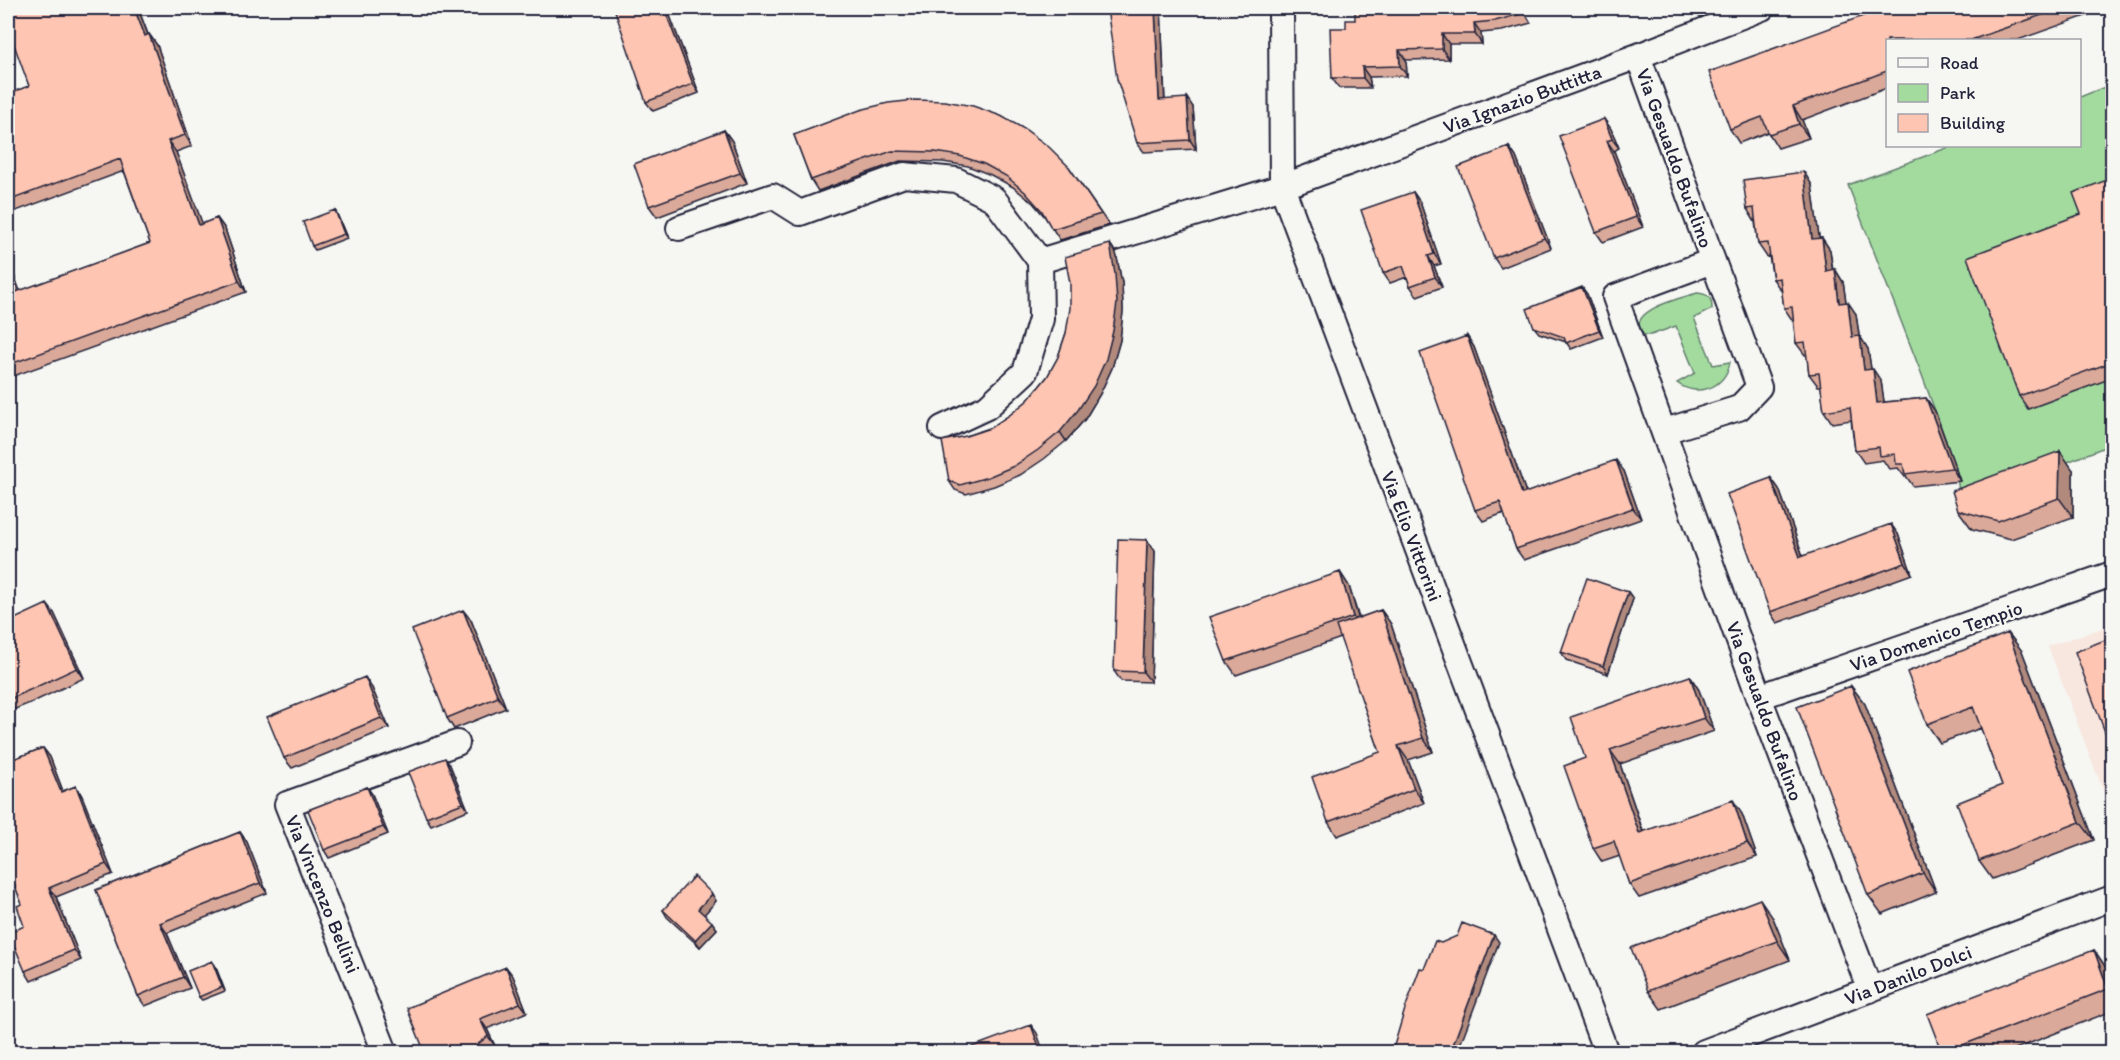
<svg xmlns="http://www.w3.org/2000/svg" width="2120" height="1060" viewBox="0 0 2120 1060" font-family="Itim,sans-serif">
	<rect width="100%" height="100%" fill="#f6f6f2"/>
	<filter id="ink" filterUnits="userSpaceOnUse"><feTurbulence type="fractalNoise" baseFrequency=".0167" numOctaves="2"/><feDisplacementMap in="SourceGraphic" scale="12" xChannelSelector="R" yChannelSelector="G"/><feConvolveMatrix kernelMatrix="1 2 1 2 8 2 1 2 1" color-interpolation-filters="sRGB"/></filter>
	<g filter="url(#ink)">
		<path fill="#f8e7df" d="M2112,625V814L2048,646Z"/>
		<path fill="#a3db9f" stroke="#627e6d" stroke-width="1.5" d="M2112,84V444L2006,487L1959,493L1956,467H1949L1946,441L1922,375L1848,185L1952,146H2080V97Z
			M1697,293C1709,294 1712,298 1712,309L1694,318L1713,365L1730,362C1726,388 1697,398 1677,383L1695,373L1676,326L1651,335H1644C1622,311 1682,298 1697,293Z"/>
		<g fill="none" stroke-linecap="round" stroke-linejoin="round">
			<g stroke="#22223b" stroke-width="28">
				<path id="minor" d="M1281,8L1282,187L1606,1052
					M1638,56L1759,387L1739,408L1665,431
					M679,228L773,196L800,213L904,175L956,180L994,199L1040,261L1041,319L1025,372L987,407L942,428
					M1040,261L1282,187L1638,56L1762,8
					M1712,261L1615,297L1759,697L1870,990
					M1759,697L2112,574
					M385,1052L287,804L457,743
					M1704,1052L2112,898"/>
			</g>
			<use href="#minor" stroke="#f6f6f2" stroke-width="24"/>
		</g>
		<path fill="#daa999" stroke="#22223b" stroke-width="1.5" d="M8,8H138L148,34H149L157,45L192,146L176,152L202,224L217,218L225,229L246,292L8,378V259L20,291L150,243L124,171L8,214V94L29,86Z
			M667,8L699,93L653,111L646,102Z
			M1107,8H1161L1165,100L1193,107L1196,149L1144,152L1137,143Z
			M1522,8L1531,23L1502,31L1481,33L1482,44H1449V59L1406,60L1407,76L1369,77L1371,88H1339L1332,78L1346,28L1355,20Z
			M1885,8H2108L2018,40H1887V88L1802,120L1809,138L1778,148L1768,132L1739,143L1730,129Z
			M1604,119L1611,129L1619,148L1614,151L1643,227L1603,242L1596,232Z
			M724,130L732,141L747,183L657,217L649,206Z
			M794,135L1069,167L1109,225L1060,240L1045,217L1033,203L1013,187L991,175L968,166L943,162L900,161L818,191L811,180Z
			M1509,147L1516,157L1551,248L1501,268L1494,258Z
			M2112,178V378L2028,409L2019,396L2081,214Z
			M1812,185L1819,238H1822L1830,250L1833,270L1835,269L1843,282L1846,302L1856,314L1859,336L1868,349L1871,369L1881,381L1884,402L1926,398L1935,411L1960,481L1913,486L1906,476L1905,477L1898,468L1889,469L1883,460L1864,463L1855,450L1851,420L1832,423L1824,411L1821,386H1818L1809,374L1807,355H1805L1796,343L1793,320V321L1784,308L1782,292L1773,279L1769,256L1767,257L1758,244L1755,222L1747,209Z
			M1413,192L1420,202L1441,264L1434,266L1442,287L1417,296L1410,286L1407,277L1390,283L1383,273Z
			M335,210L337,214L347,238L315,250L312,246Z
			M1110,244L1116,253L1122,283L1123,311L1120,340L1112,368L1100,394L1085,419L1066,441L1044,459L1020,475L994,486L966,494L955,490L949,481L966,436L990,428L1011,414L1028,400L1047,377L1058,357L1066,333Z
			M1587,294L1603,337L1571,349L1566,342L1539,333L1534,327Z
			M1467,336L1474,347L1526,493L1624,471L1641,519L1524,560L1516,549L1504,513L1483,521L1475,510Z
			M2073,470V517L2011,539L1972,529L1958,510Z
			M1771,478L1779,489L1803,556L1898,534L1912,574L1777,623L1770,612Z
			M1155,551L1151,682L1121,681L1114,671Z
			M1340,572L1349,586L1359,618L1381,610L1391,624L1433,752L1408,760L1424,803L1337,836L1328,822L1380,752L1341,638L1236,675L1226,661Z
			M1628,592L1633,599L1608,674L1566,660L1561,652Z
			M54,613L84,678L35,701L8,712V622Z
			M471,620L506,708L454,729L447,718Z
			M2008,633L2022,651L2094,840L1992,879L1979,861L2002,785L1981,728L1940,743L1927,724Z
			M2112,637V742L2105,732Z
			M1690,676L1699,690L1714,731L1620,764L1643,831L1742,814L1757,857L1639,898L1629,884L1620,856L1602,862L1593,848L1585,758Z
			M1851,686L1865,704L1936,892L1882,914L1868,895Z
			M372,688L389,728L292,768L284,758Z
			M43,748L50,757L63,791L76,786L82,796L113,874L56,897L81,960L31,981L25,971L24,926L22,904L10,873L8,874V761Z
			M450,765L468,810L431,825L426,817Z
			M367,787L372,794L388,834L329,858L324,850Z
			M240,832L247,842L267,893L167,933L190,988L145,1006L138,996L96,890Z
			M712,894L716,901L704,914L717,929L700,947L667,917L663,910Z
			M1773,918L1790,960L1661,1009L1648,991Z
			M2094,950L2107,969L2112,984V1011L2005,1053H1942Z
			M212,961L215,965L225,991L202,1000L199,997Z
			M506,967L513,976L527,1012L487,1029L495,1046L487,1053H425Z"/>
		<path fill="#b18a7d" stroke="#22223b" stroke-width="1.5" d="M134,8H138L152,46L145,36Z
			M664,8H667L699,93L693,84Z
			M1155,8H1161L1165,109L1159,100Z
			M1474,23L1481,33L1482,44L1475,34Z
			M149,34L157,45L192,146L185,135Z
			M1442,34L1449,44V59L1442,49Z
			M1399,50L1406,60L1407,76L1400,66Z
			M1362,67L1369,77L1371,88L1363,78Z
			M1187,98L1193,107L1196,149L1190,140Z
			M1793,106L1802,120L1809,138L1799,124Z
			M1604,119L1611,129L1619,148L1612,139Z
			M724,130L732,141L747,183L740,173Z
			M168,141L176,152L207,236L199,225Z
			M1607,141L1614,151L1643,227L1636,217Z
			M1509,147L1516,157L1551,248L1544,238Z
			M1804,172L1812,185L1821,251L1812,239Z
			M1413,192L1420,202L1441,264L1434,254Z
			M335,210L337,214L347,238L344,234Z
			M217,218L225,229L246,292L239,281Z
			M1822,238L1830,250L1834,283L1826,271Z
			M1110,244L1116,253L1122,283L1123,311L1120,340L1112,368L1100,394L1085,419L1066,441L1060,432Z
			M1428,256L1434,266L1442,287L1435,277Z
			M8,259L24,303L16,292L8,268Z
			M1835,269L1843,282L1848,315L1839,303Z
			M1582,287L1587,294L1603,337L1599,330Z
			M1848,302L1856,314L1861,349L1852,337Z
			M1467,336L1474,347L1530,504L1522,494Z
			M1860,336L1868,349L1873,382L1864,370Z
			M1873,369L1881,381L1886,415L1877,403Z
			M1926,398L1935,411L1960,481L1952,468Z
			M2060,451L2073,470V517L2059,498Z
			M1616,460L1624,471L1641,519L1633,508Z
			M1771,478L1779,489L1807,568L1800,557Z
			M1891,524L1898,534L1912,574L1905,563Z
			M1147,540L1155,551L1151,682L1143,672Z
			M1340,572L1349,586L1362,631L1353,617Z
			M1628,592L1633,599L1608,674L1603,666Z
			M47,604L54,613L84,678L77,668Z
			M463,610L471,620L506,708L498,697Z
			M1381,610L1391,624L1433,752L1423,738Z
			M2008,633L2022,651L2094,840L2080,822Z
			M1690,676L1699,690L1714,731L1704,718Z
			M365,677L372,688L389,728L381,718Z
			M1851,686L1865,704L1936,892L1923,873Z
			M1398,746L1408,760L1424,803L1414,789Z
			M43,748L50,757L67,802L61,792Z
			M1610,750L1620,764L1648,847L1639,833Z
			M445,758L450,765L468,810L463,803Z
			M76,786L82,796L113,874L106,864Z
			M367,787L372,794L388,834L383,827Z
			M1733,800L1742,814L1757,857L1747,843Z
			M240,832L247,842L267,893L260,883Z
			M49,888L56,897L81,960L74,950Z
			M712,894L716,901L703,916L698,909Z
			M1760,899L1773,918L1790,960L1777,941Z
			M712,922L717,929L700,947L695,940Z
			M160,923L167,933L190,988L183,977Z
			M1494,935L1499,942L1457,1053H1450Z
			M2094,950L2107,969L2112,984V996L2108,989Z
			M212,961L215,965L225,991L222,987Z
			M506,967L513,976L527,1012L520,1003Z
			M480,1019L487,1029L495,1046L488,1036Z
			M1031,1025L1037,1033L1044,1053H1041Z"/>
		<path fill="#fdc5b2" stroke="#22223b" stroke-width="1.5" d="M8,8H134L145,36L149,34L185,135L168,141L199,225L217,218L239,281L8,365V268L16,292L150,243L120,159L8,201V94L29,86L8,28Z
			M614,8H664L693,84L646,102Z
			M1107,8H1155L1159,100L1187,98L1190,140L1137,143L1117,79Z
			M1355,8H1521L1524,13L1495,21L1474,23L1475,34H1442V49L1399,50L1400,66L1362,67L1363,78H1332L1330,28H1346V20H1355Z
			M1885,8H2062L1971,40H1887V71L1793,106L1799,124L1769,134L1762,117L1730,129L1709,72Z
			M916,100L945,101L973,106L1001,116L1026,130L1049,147L1069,167L1101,214L1052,229L1042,211L1025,192L1006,176L984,164L960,156L935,152L892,151L811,180L794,135L860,110L888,103Z
			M1604,119L1612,139L1607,141L1636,217L1596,232L1559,136Z
			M724,130L740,173L649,206L634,164Z
			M1509,147L1544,238L1494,258L1458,167Z
			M1804,172L1812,239L1822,238L1826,271L1835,269L1839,303L1848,302L1852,337L1860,336L1864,370L1873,369L1877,403L1926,398L1952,468L1905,474L1903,464H1896L1895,454L1880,456L1879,447L1855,450L1850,407L1824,411L1819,373L1809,374L1805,342L1796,343L1792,307L1784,308L1780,278L1773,279L1768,243L1758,244L1754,208L1747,209L1743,180Z
			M2112,178V362L2019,396L1967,257L2081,214L2073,193Z
			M1413,192L1434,254L1428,256L1435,277L1410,286L1403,266L1383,273L1361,210Z
			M335,210L344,234L312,246L303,222Z
			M1110,244L1115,274L1117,303L1113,331L1106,359L1094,386L1078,410L1060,432L1038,450L1014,466L988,477L960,485L949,481L942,441L966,436L990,428L1011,414L1028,400L1047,377L1058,357L1066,333L1070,308V283L1065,257Z
			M1582,287L1599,330L1566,343L1564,337L1534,327L1527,309Z
			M1467,336L1522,494L1616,460L1633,508L1516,549L1500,502L1475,510L1420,353Z
			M2060,451L2059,498L1998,521L1958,510L1952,491Z
			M1771,478L1800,557L1891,524L1905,563L1770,612L1727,494Z
			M1118,539L1147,540L1143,672L1114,671Z
			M1340,572L1353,617L1226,661L1209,617Z
			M1587,578L1628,592L1603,666L1561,652Z
			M47,604L77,668L8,700V622Z
			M463,610L498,697L447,718L412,630Z
			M1381,610L1423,738L1398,746L1414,789L1328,822L1312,777L1380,752L1336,626Z
			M2008,633L2080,822L1979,861L1957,803L2002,785L1973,707L1927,724L1907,672Z
			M2112,637V729L2105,732L2075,652Z
			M1690,676L1704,718L1610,750L1639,833L1733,800L1747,843L1629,884L1614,841L1593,848L1564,766L1585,758L1571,717Z
			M365,677L381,718L284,758L267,717Z
			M1851,686L1923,873L1868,895L1797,707Z
			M43,748L61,792L76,786L106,864L49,888L74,950L25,971L9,933L24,926L17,906L22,904L8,868V761Z
			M445,758L463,803L426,817L408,772Z
			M367,787L383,827L324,850L308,810Z
			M240,832L260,883L160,923L183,977L138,996L96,890Z
			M694,876L712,894L698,909L712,922L695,940L663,910Z
			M1760,899L1777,941L1648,991L1631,948Z
			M1462,923L1494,935L1450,1053H1403L1393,1049L1405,1009L1420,968L1424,969L1435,941L1441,943L1457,936Z
			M2094,950L2108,989L1942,1053L1927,1014Z
			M212,961L222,987L199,997L188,971Z
			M506,967L520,1003L480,1019L488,1036L467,1053H425L407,1008Z
			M1031,1025L1041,1053H956Z
			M324,1049L326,1053H316Z"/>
	</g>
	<g text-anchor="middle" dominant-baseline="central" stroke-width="5" stroke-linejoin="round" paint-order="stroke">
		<g font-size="20" fill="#22223b" stroke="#f6f6f2">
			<text transform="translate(1522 99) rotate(-20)">Via Ignazio Buttitta</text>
			<text transform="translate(1675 158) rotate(70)">Via Gesualdo Bufalino</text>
			<text transform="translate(1412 536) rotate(69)">Via Elio Vittorini</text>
			<text transform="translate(1936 636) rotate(-19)">Via Domenico Tempio</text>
			<text transform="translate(1765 711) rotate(70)">Via Gesualdo Bufalino</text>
			<text transform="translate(323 894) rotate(68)">Via Vincenzo Bellini</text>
			<text transform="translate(1908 975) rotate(-21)">Via Danilo Dolci</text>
		</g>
	</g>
	<rect width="2120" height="1060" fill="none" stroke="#f6f6f2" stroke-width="30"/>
	<rect x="15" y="15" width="2090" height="1030" fill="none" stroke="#22223b" stroke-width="2" filter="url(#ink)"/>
	<rect x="1886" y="39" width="195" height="108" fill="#f6f6f2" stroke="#a1a1a9" stroke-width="1.5"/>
	<rect x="1898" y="58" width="30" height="9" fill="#f6f6f2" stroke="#a1a1a9" stroke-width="1.5"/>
	<text x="1940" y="69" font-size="18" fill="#22223b">Road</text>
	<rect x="1898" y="84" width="30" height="18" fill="#a3db9f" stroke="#a1a1a9" stroke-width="1.5"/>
	<text x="1940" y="99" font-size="18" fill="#22223b">Park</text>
	<rect x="1898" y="114" width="30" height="18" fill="#fdc5b2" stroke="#a1a1a9" stroke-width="1.5"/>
	<text x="1940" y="129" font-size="18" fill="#22223b">Building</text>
</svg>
